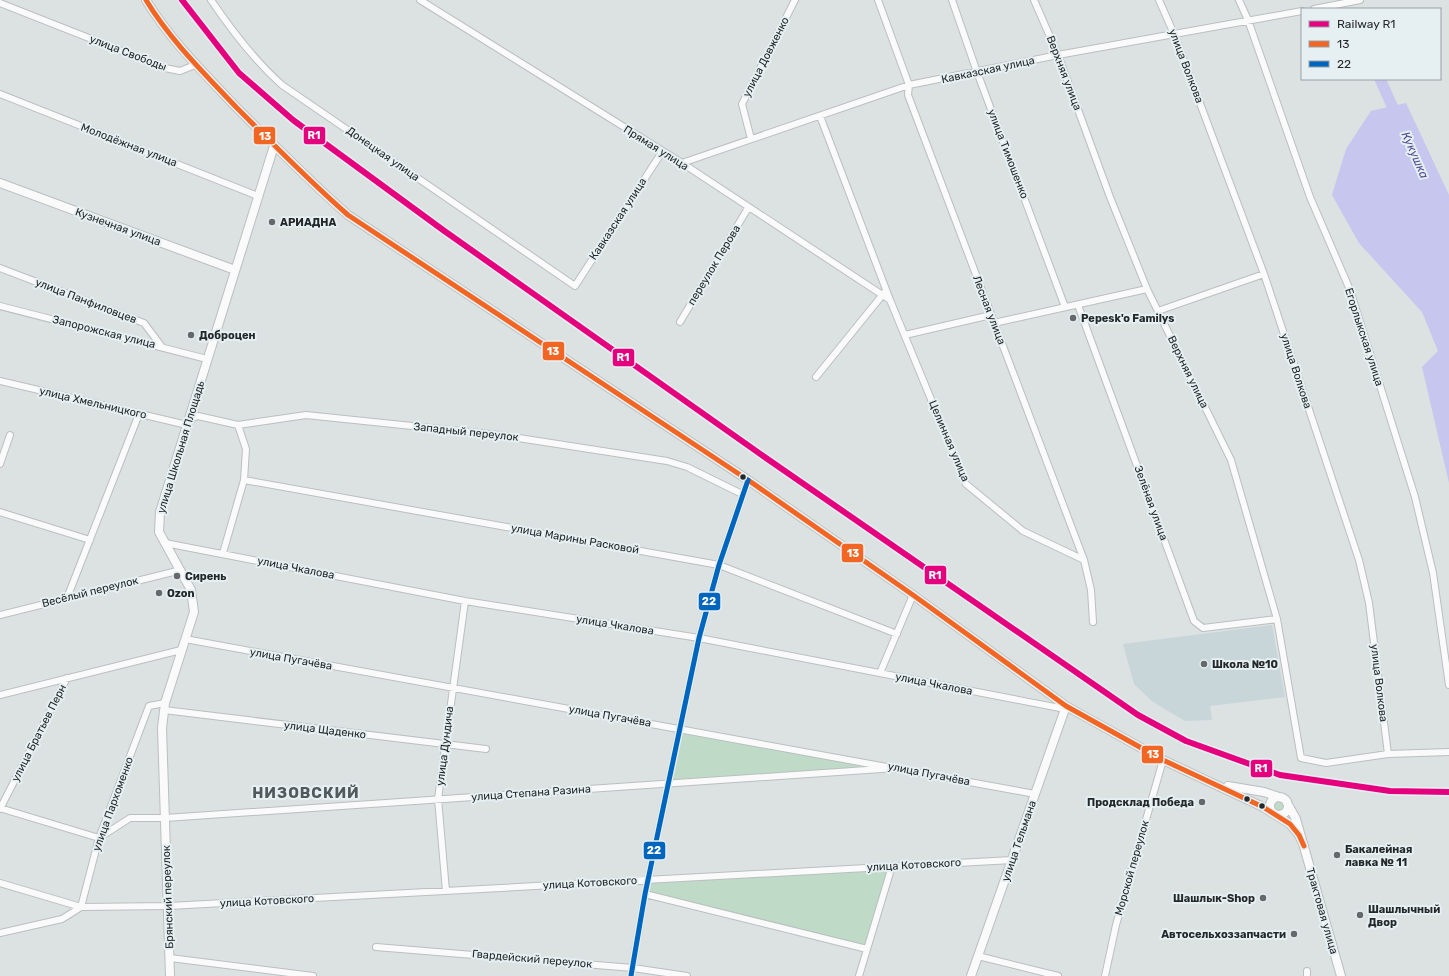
<svg xmlns="http://www.w3.org/2000/svg" width="1449" height="976" viewBox="0 0 1449 976" font-family="Rubik,sans-serif">
	<rect width="100%" height="100%" fill="#dce1e2"/>
	<path fill="#c8d5d9" d="M1272,625L1285,697L1210,706L1212,720L1185,721L1153,702L1134,684L1123,644Z"/>
	<path fill="#bfdbc8" d="M681,726L896,768L669,784Z
		M1274 806a6 6 0 1 1 12 0a6 6 0 1 1-12 0Z
		M892,866L867,949L645,894L649,880Z"/>
	<path fill="#c6c6ee" d="M1406,103L1449,195V483L1422,367L1438,351L1422,312L1359,243L1332,195L1346,149L1371,111Z"/>
	<g fill="none" stroke-linecap="round" stroke-linejoin="round">
		<path stroke="#c6c6ee" stroke-width="11" d="M1380,79L1398,119"/>
		<g stroke="#babfc0" stroke-width="8">
			<path id="minor" d="M211,0C232,31 254,60 282,85L575,286L662,152
				M420,0L682,163L890,300
				M878,0L909,85L908,95L1084,560L1091,590L1093,622
				M952,0L977,72L1065,307
				M1034,0L1058,55L1110,197L1147,289L1231,460L1277,619L1301,758L1326,763L1388,754L1449,752
				M1159,0L1174,34L1264,274L1359,560L1369,603L1388,754
				M1239,0L1248,20L1310,197L1350,290L1415,497L1433,573L1449,685
				M0,3L165,68L180,71L195,65
				M1314,9L1360,0
				M0,94L258,196
				M820,116L890,300L966,484L1023,531L1084,560
				M751,139L742,104L795,0
				M682,163L909,85L1058,55L1302,11
				M0,268L144,323L162,347
				M1078,305L1194,621L1203,628L1277,619
				M0,306L207,359
				M1158,311L1264,274
				M680,322L748,208
				M994,323L1147,289
				M905,335L991,315
				M816,377L884,293
				M0,381L187,425L194,417L198,416L238,425L306,415L499,435L667,461L687,467L742,494
				M0,464L10,435
				M244,480L719,565L897,634
				M0,512L90,540
				M165,543L465,601L699,638L1065,709
				M223,553L244,480L246,449L238,425
				M67,598L139,414
				M0,615L181,570
				M185,639L1035,794
				M880,673L913,595
				M0,695L181,650
				M164,710L486,749
				M0,808L99,838L130,818H165L896,768
				M0,809L67,678
				M0,883L81,907L169,906L1012,860
				M446,891L438,799L465,601
				M645,894L867,949
				M0,933L62,919L81,907L99,838L149,706L165,703
				M376,947L633,968L687,976
				M978,956L1058,976
				M170,958L313,976
				M631,976L645,894L699,638L719,565L748,480
				M859,976L892,866
				M1105,976L1116,925L1163,760
				M1307,976V971"/>
		</g>
		<g stroke="#babfc0" stroke-width="10">
			<path id="major" d="M146,0C170,40 204,73 236,107C273,144 309,181 348,215L748,480L913,595L1066,706L1163,760L1263,807L1290,824L1299,835L1304,846
				M0,183L235,270
				M1228,786L1264,792L1282,798
				M1270 806a9 9 0 1 1 18 0a9 9 0 1 1-18 0Z
				M1286,801L1296,819L1341,976
				M170,976L162,728L165,703L194,612L191,590L159,532L160,512L274,146
				M971,976L1066,706"/>
		</g>
		<use href="#minor" stroke="#fafafb" stroke-width="6"/>
		<use href="#major" stroke="#fafafb" stroke-width="8"/>
		<g stroke="#e6f0f3" stroke-width="8">
			<path id="bus-1" d="M146,0C170,40 204,73 236,107C273,144 309,181 348,215L748,480L913,595L1066,706L1163,760L1263,807L1290,824L1299,835L1304,846"/>
		</g>
		<g stroke="#e6f0f3" stroke-width="8">
			<path id="bus-2" d="M631,976L645,894L699,638L719,565L748,480"/>
		</g>
		<use href="#bus-1" stroke="#f26522" stroke-width="5"/>
		<use href="#bus-2" stroke="#0065bd" stroke-width="5"/>
		<g stroke="#e6f0f3" stroke-width="9">
			<path id="rail-1" d="M182,0L239,73L293,120L443,230L766,458L1138,715L1186,741L1280,775L1390,791L1449,792"/>
		</g>
		<use href="#rail-1" stroke="#e5007d" stroke-width="6"/>
	</g>
	<g fill="#65696a" stroke="#e6f0f3" stroke-width="1.5">
		<circle cx="272" cy="222" r="4"/>
		<circle cx="1073" cy="318" r="4"/>
		<circle cx="191" cy="335" r="4"/>
		<circle cx="177" cy="576" r="4"/>
		<circle cx="159" cy="593" r="4"/>
		<circle cx="1204" cy="664" r="4"/>
		<circle cx="1202" cy="802" r="4"/>
		<circle cx="1337" cy="855" r="4"/>
		<circle cx="1263" cy="898" r="4"/>
		<circle cx="1360" cy="915" r="4"/>
		<circle cx="1294" cy="934" r="4"/>
	</g>
	<g fill="#25282a" stroke="#e6f0f3" stroke-width="1.5">
		<circle cx="743" cy="477" r="3.5"/>
		<circle cx="1247" cy="799" r="3.5"/>
		<circle cx="1262" cy="806" r="3.5"/>
	</g>
	<g text-anchor="middle" dominant-baseline="central" stroke-width="4" stroke-linejoin="round" paint-order="stroke">
		<g font-size="11" fill="#25282a" stroke="#e6f0f3">
			<text transform="translate(128 53) rotate(21)">улица Свободы</text>
			<text transform="translate(766 57) rotate(-63)">улица Довженко</text>
			<text transform="translate(1186 66) rotate(69)">улица Волкова</text>
			<text transform="translate(988 70) rotate(-12)">Кавказская улица</text>
			<text transform="translate(1064 73) rotate(69)">Верхняя улица</text>
			<text transform="translate(129 145) rotate(21)">Молодёжная улица</text>
			<text transform="translate(656 148) rotate(32)">Прямая улица</text>
			<text transform="translate(383 154) rotate(35)">Донецкая улица</text>
			<text transform="translate(1008 154) rotate(69)">улица Тимошенко</text>
			<text transform="translate(618 219) rotate(-57)">Кавказская улица</text>
			<text transform="translate(118 227) rotate(20)">Кузнечная улица</text>
			<text transform="translate(714 265) rotate(-59)">переулок Перова</text>
			<text transform="translate(86 301) rotate(21)">улица Панфиловцев</text>
			<text transform="translate(989 310) rotate(69)">Лесная улица</text>
			<text transform="translate(104 332) rotate(14)">Запорожская улица</text>
			<text transform="translate(1364 337) rotate(72)">Егорлыкская улица</text>
			<text transform="translate(1296 371) rotate(72)">улица Волкова</text>
			<text transform="translate(1188 372) rotate(64)">Верхняя улица</text>
			<text transform="translate(93 403) rotate(13)">улица Хмельницкого</text>
			<text transform="translate(466 432) rotate(6)">Западный переулок</text>
			<text transform="translate(949 441) rotate(67)">Целинная улица</text>
			<text transform="translate(181 447) rotate(-73)">улица Школьная Площадь</text>
			<text transform="translate(1151 503) rotate(70)">Зелёная улица</text>
			<text transform="translate(575 539) rotate(10)">улица Марины Расковой</text>
			<text transform="translate(296 568) rotate(11)">улица Чкалова</text>
			<text transform="translate(90 592) rotate(-14)">Весёлый переулок</text>
			<text transform="translate(615 625) rotate(9)">улица Чкалова</text>
			<text transform="translate(291 659) rotate(10)">улица Пугачёва</text>
			<text transform="translate(1379 683) rotate(83)">улица Волкова</text>
			<text transform="translate(934 684) rotate(11)">улица Чкалова</text>
			<text transform="translate(610 716) rotate(10)">улица Пугачёва</text>
			<text transform="translate(325 730) rotate(7)">улица Щаденко</text>
			<text transform="translate(39 733) rotate(-63)">улица Братьев Перн</text>
			<text transform="translate(445 746) rotate(-83)">улица Дундича</text>
			<text transform="translate(929 774) rotate(11)">улица Пугачёва</text>
			<text transform="translate(531 793) rotate(-4)">улица Степана Разина</text>
			<text transform="translate(113 804) rotate(-70)">улица Пархоменко</text>
			<text transform="translate(1019 841) rotate(-71)">улица Тельмана</text>
			<text transform="translate(914 865) rotate(-3)">улица Котовского</text>
			<text transform="translate(1132 868) rotate(-74)">Морской переулок</text>
			<text transform="translate(590 883) rotate(-3)">улица Котовского</text>
			<text transform="translate(168 897) rotate(-92)">Брянский переулок</text>
			<text transform="translate(267 901) rotate(-3)">улица Котовского</text>
			<text transform="translate(1322 911) rotate(74)">Трактовая улица</text>
			<text transform="translate(532 959) rotate(5)">Гвардейский переулок</text>
		</g>
		<g font-size="11" font-weight="bold" fill="#25282a" stroke="#e6f0f3" text-anchor="start">
			<text x="280" y="222">АРИАДНА</text>
			<text x="1081" y="318">Pepesk'o Familys</text>
			<text x="199" y="335">Доброцен</text>
			<text x="185" y="576">Сирень</text>
			<text x="167" y="593">Ozon</text>
			<text x="1212" y="664">Школа №10</text>
			<text x="1194" y="802" text-anchor="end">Продсклад Победа</text>
			<text x="1345" y="849">Бакалейная<tspan x="1345" dy="13">лавка № 11</tspan></text>
			<text x="1255" y="898" text-anchor="end">Шашлык-Shop</text>
			<text x="1368" y="909">Шашлычный<tspan x="1368" dy="13">Двор</tspan></text>
			<text x="1286" y="934" text-anchor="end">Автосельхоззапчасти</text>
		</g>
		<g font-size="12" font-style="italic" fill="#524b91" stroke="#e6f0f3">
			<text transform="translate(1415 155) rotate(66)">Кукушка</text>
		</g>
		<g font-size="15" font-weight="bold" letter-spacing="1" fill="#51595c" stroke="#e6f0f3">
			<text x="306" y="793">НИЗОВСКИЙ</text>
		</g>
	</g>
	<g stroke="#e6f0f3" stroke-width="1.5">
		<rect x="303" y="126" width="23" height="19" rx="4" fill="#e5007d"/>
		<rect x="253" y="126" width="23" height="19" rx="4" fill="#f26522"/>
		<rect x="542" y="341" width="23" height="20" rx="4" fill="#f26522"/>
		<rect x="612" y="348" width="23" height="19" rx="4" fill="#e5007d"/>
		<rect x="841" y="543" width="23" height="20" rx="4" fill="#f26522"/>
		<rect x="924" y="565" width="23" height="20" rx="4" fill="#e5007d"/>
		<rect x="698" y="592" width="23" height="19" rx="4" fill="#0065bd"/>
		<rect x="1141" y="745" width="23" height="19" rx="4" fill="#f26522"/>
		<rect x="1250" y="759" width="23" height="19" rx="4" fill="#e5007d"/>
		<rect x="643" y="841" width="23" height="19" rx="4" fill="#0065bd"/>
	</g>
	<g font-size="11" text-anchor="middle" font-weight="bold" fill="#fff">
		<text x="314" y="139">R1</text>
		<text x="265" y="140">13</text>
		<text x="553" y="355">13</text>
		<text x="623" y="361">R1</text>
		<text x="853" y="557">13</text>
		<text x="935" y="579">R1</text>
		<text x="709" y="605">22</text>
		<text x="1153" y="758">13</text>
		<text x="1261" y="772">R1</text>
		<text x="654" y="854">22</text>
	</g>
	<rect x="1301" y="8" width="140" height="72" fill="#e6f0f3" stroke="#99a0a3"/>
	<rect x="1309" y="21" width="20" height="6" fill="#e5007d" stroke="#99a0a3"/>
	<text x="1337" y="28" font-size="12" fill="#25282a">Railway R1</text>
	<rect x="1309" y="41" width="20" height="6" fill="#f26522" stroke="#99a0a3"/>
	<text x="1337" y="48" font-size="12" fill="#25282a">13</text>
	<rect x="1309" y="61" width="20" height="6" fill="#0065bd" stroke="#99a0a3"/>
	<text x="1337" y="68" font-size="12" fill="#25282a">22</text>
</svg>
